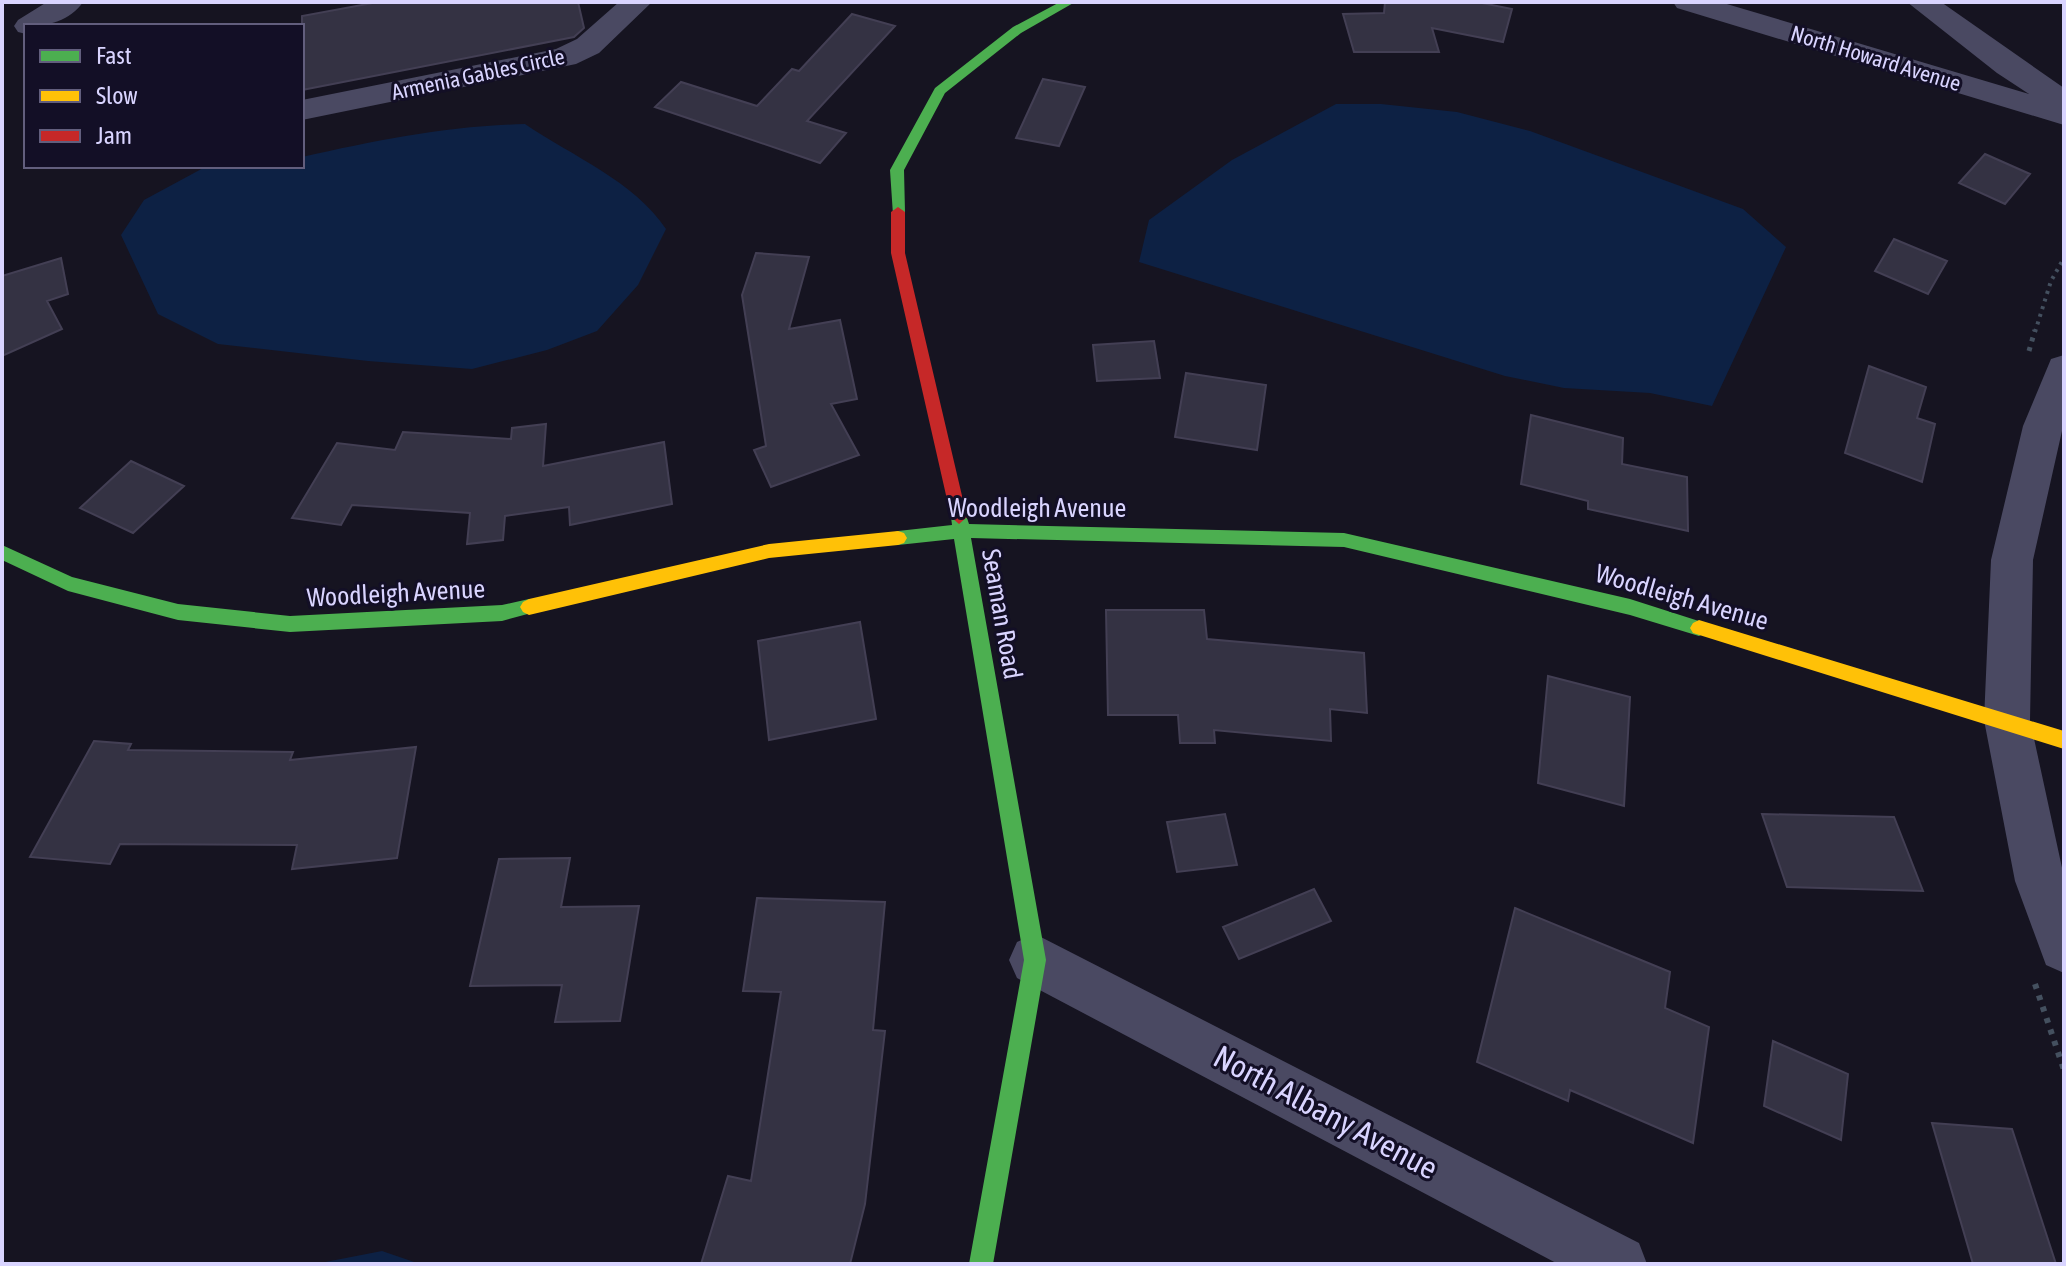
<svg xmlns="http://www.w3.org/2000/svg" width="2066" height="1266" viewBox="0 0 2066 1266" font-family="'Asap Condensed',sans-serif">
	<rect width="100%" height="100%" fill="#161421"/>
	<path fill="#0d2144" d="M1336,104H1381L1457,112L1530,131L1743,209L1786,247L1712,406L1650,393L1564,388L1505,376L1139,262L1149,220L1232,160Z
		M525,124C572,156 634,181 666,229L638,285L597,331L547,350L472,369L368,361L218,344L158,314L121,235L144,200L207,166H302V157C378,140 447,126 525,124Z
		M382,1251L420,1264H315Z"/>
	<path fill="#343243" stroke="#433f54" stroke-width="2" d="M378,2H578L584,28L574,37L302,90V16Z
		M1385,2H1477L1512,9L1503,42L1432,28L1439,52H1354L1343,14L1384,13Z
		M852,14L895,26L807,121L846,133L820,163L655,107L681,82L757,106L792,69L799,71Z
		M1043,79L1085,87L1059,146L1016,138Z
		M1985,154L2030,174L2005,204L1959,183Z
		M1894,239L1947,261L1928,294L1875,271Z
		M756,253L809,257L789,329L840,320L857,399L831,404L859,455L771,487L754,450L766,446L742,295Z
		M61,258L68,294L47,301L62,329L2,356V276Z
		M1154,341L1160,378L1097,381L1093,345Z
		M1869,366L1926,387L1917,418L1935,424L1922,482L1845,453Z
		M1186,373L1266,385L1257,450L1175,437Z
		M1531,415L1623,438L1622,464L1687,477L1688,531L1588,509V501L1521,484Z
		M546,424L543,466L664,442L672,504L570,525L569,507L505,516L503,540L467,544L470,513L352,505L341,525L292,518L337,443L395,450L403,432L511,439L512,428Z
		M131,461L184,486L133,533L80,508Z
		M1106,610H1204L1207,639L1364,653L1367,713L1330,709L1331,741L1214,730L1215,743H1180L1178,715H1108Z
		M860,622L876,719L769,740L758,641Z
		M1548,676L1630,697L1624,806L1538,783Z
		M94,741L131,744L128,750L293,752L290,760L416,747L397,858L292,869L297,845L120,844L110,864L30,857Z
		M1225,814L1237,865L1177,872L1167,822Z
		M1762,814L1894,817L1923,891L1787,887Z
		M570,858L561,907L639,906L620,1021L555,1022L562,985L470,986L499,859Z
		M1314,889L1331,921L1239,959L1223,927Z
		M757,898L885,902L873,1030L885,1031L865,1204L850,1264H701L728,1176L751,1181L781,992L743,991Z
		M1515,908L1670,972L1665,1008L1709,1027L1693,1143L1570,1090L1568,1101L1477,1062Z
		M1773,1041L1848,1074L1841,1140L1764,1106Z
		M1932,1123L2012,1129L2056,1264H1973Z"/>
	<g fill="none" stroke-linecap="round" stroke-linejoin="round">
		<path stroke="#44505f" stroke-width="4" stroke-dasharray="3 5" stroke-linecap="butt" d="M2035,332L2051,281L2064,258"/>
		<path stroke="#44505f" stroke-width="5" stroke-dasharray="4 6" stroke-linecap="butt" d="M2029,351L2035,330"/>
		<path stroke="#44505f" stroke-width="6" stroke-dasharray="5 7" stroke-linecap="butt" d="M2035,984L2064,1070"/>
		<path fill="#4a4962" fill-rule="evenodd" d="M47,2H83C70,21 48,26 26,26V34L18,32L14,26L18,20Z
			M619,2H652L599,53L576,64L302,120V100L556,49L577,39Z
			M1673,2H1720L2029,94L1997,73L1907,2H1941L2064,88V125L1677,8Z
			M2064,355V422L2033,560L2030,720L2064,877V973L2046,965L2015,881L1984,720L1991,560L2023,426L2051,359Z
			M1035,934L1639,1243L1647,1264H1558L1017,978L1009,960L1017,942Z"/>
		<path fill="#4caf50" fill-rule="evenodd" d="M1060,2H1075L1021,33L945,93L904,170L905,212L898,217L893,215L890,170L935,88L1013,27Z
			M959,510L965,512L969,524L1344,533L1630,599L1705,623L1708,628L1705,633L1699,636L1630,615L1344,547L971,538L1046,960L993,1264H969L1024,960L954,539L898,545L892,543L889,538L892,533L898,531L952,525L951,517Z
			M2,545L72,577L178,604L290,616L502,605L529,599L535,602L538,607L535,612L502,621L290,632L178,620L68,591L2,560Z"/>
		<path fill="#ffc107" fill-rule="evenodd" d="M898,531L904,533L907,538L904,543L898,545L769,558L529,615L523,612L520,607L523,602L529,599L769,544Z
			M1699,620L2064,731V749L1693,633L1690,628L1693,623Z"/>
		<path fill="#c62828" fill-rule="evenodd" d="M898,207L905,212V253L967,517L959,524L951,517L891,253V212Z"/>
	</g>
	<g text-anchor="middle" dominant-baseline="central" stroke-width="6" stroke-linejoin="round" paint-order="stroke">
		<g font-size="22" fill="#d9d4ff" stroke="#130f26">
			<text transform="translate(1876 58) rotate(17)">North Howard Avenue</text>
			<text transform="translate(478 74) rotate(-12)">Armenia Gables Circle</text>
		</g>
		<g font-size="26" fill="#d9d4ff" stroke="#130f26">
			<text x="1037" y="508">Woodleigh Avenue</text>
			<text transform="translate(396 593) rotate(-3)">Woodleigh Avenue</text>
			<text transform="translate(1682 597) rotate(16)">Woodleigh Avenue</text>
			<text transform="translate(1002 614) rotate(80)">Seaman Road</text>
		</g>
		<g font-size="32" fill="#d9d4ff" stroke="#130f26">
			<text transform="translate(1326 1112) rotate(28)">North Albany Avenue</text>
		</g>
	</g>
	<rect width="2066" height="1266" fill="none" stroke="#d9d4ff" stroke-width="8"/>
	<rect x="24" y="24" width="280" height="144" fill="#130f26" stroke="#625e7d" stroke-width="2"/>
	<rect x="40" y="50" width="40" height="12" fill="#4caf50" stroke="#625e7d" stroke-width="2"/>
	<text x="96" y="64" font-size="24" fill="#d9d4ff">Fast</text>
	<rect x="40" y="90" width="40" height="12" fill="#ffc107" stroke="#625e7d" stroke-width="2"/>
	<text x="96" y="104" font-size="24" fill="#d9d4ff">Slow</text>
	<rect x="40" y="130" width="40" height="12" fill="#c62828" stroke="#625e7d" stroke-width="2"/>
	<text x="96" y="144" font-size="24" fill="#d9d4ff">Jam</text>
</svg>
